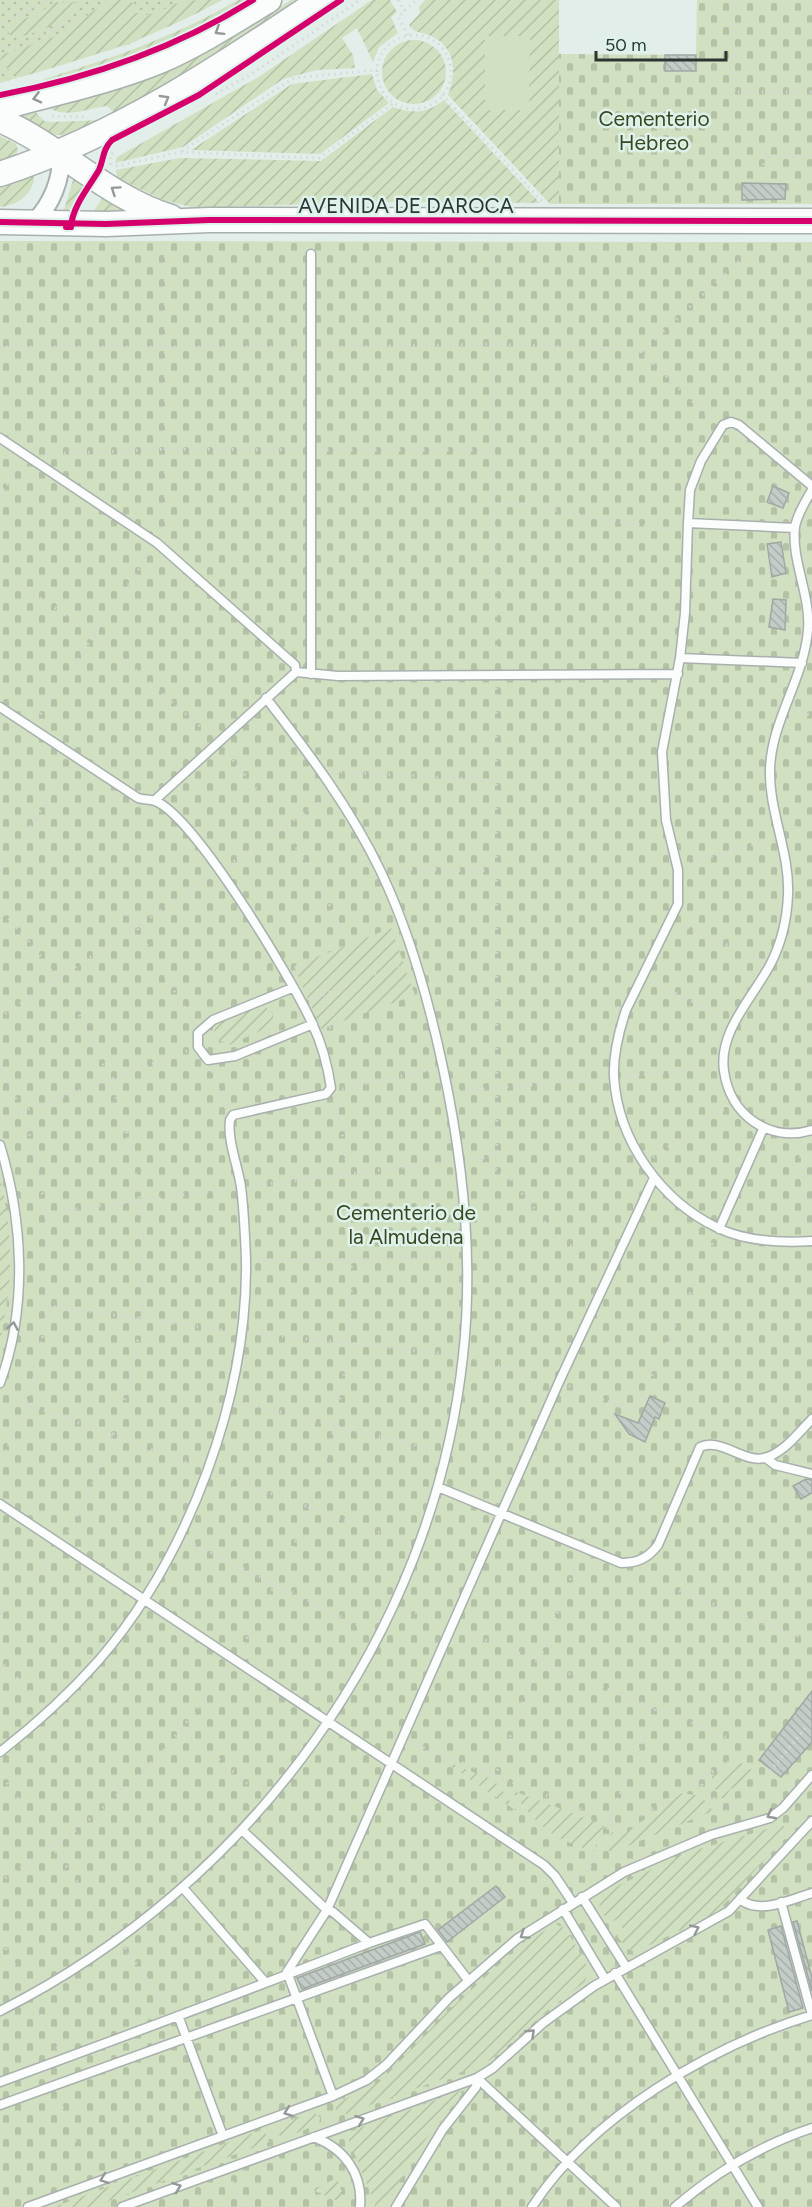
<svg xmlns="http://www.w3.org/2000/svg" width="812" height="2207" viewBox="0 0 812 2207" font-family="Figtree,sans-serif">
	<defs>
		<pattern id="grass-dots" width="8" height="8" patternUnits="userSpaceOnUse" patternTransform="scale(1.5)"><rect width="8" height="8" fill="#d0e0c0"/><path d="M2 2h.1M6 6h.1" fill="none" stroke="#b3c1a5" stroke-width="1.8" stroke-linecap="round"/></pattern>
		<pattern id="cemetery-stones" width="16" height="16" patternUnits="userSpaceOnUse" patternTransform="scale(1.5)"><rect width="16" height="16" fill="#d0e0c0"/><path d="M2 7V4a2 2 0 0 1 4 0v3zM10 15v-3a2 2 0 0 1 4 0v3z" fill="#b3c1a5"/></pattern>
		<pattern id="garden-furrows" width="10" height="10" patternUnits="userSpaceOnUse" patternTransform="scale(1.5)"><rect width="10" height="10" fill="#d0e0c0"/><path d="M-1 1l2-2M0 10L10 0M9 11l2-2" fill="none" stroke="#b3c1a5"/></pattern>
		<pattern id="building-back-hatch" width="6" height="6" patternUnits="userSpaceOnUse" patternTransform="scale(1.5)"><rect width="6" height="6" fill="#c4ccc8"/><path d="M-1 5l2 2M0 0l6 6M5-1l2 2" fill="none" stroke="#a9b0ac"/></pattern>
	</defs>
	<rect width="100%" height="100%" fill="#e2eeea"/>
	<path fill="url(#grass-dots)" d="M0,0H222L130,44L0,83Z"/>
	<path fill="url(#cemetery-stones)" d="M697,0H812V204H559V54L696,55Z
		M0,241L812,242V2207H0Z"/>
	<path fill="url(#garden-furrows)" d="M111,0H132C132,31 169,5 183,1C194,0 210,0 222,0C158,36 91,57 21,77L0,64L1,55L52,38Z
		M238,0H249C186,40 117,64 45,84L44,79C111,59 176,36 238,0Z
		M291,0H308L117,115L107,106C87,108 69,119 49,108C134,83 217,49 291,0Z
		M372,0H390L397,12L391,17L398,33L379,47L373,62L357,28L342,38L353,55L355,68L317,70L283,79L183,147L115,163L117,157L257,78Z
		M425,0H559V204H550L448,95C457,72 456,46 429,35C421,32 414,33 409,25L420,13L419,7Z
		M54,2L81,3V6C67,22 35,34 14,38L9,34L7,25L38,14Z
		M382 72a32 32 0 1 1 64 0a32 32 0 1 1-64 0Z
		M372,74L377,90L389,103L320,154L191,150L292,84Z
		M444,100L540,203L376,202L195,208L163,200L117,178L116,170L180,158L321,161L393,107C414,114 426,114 444,100Z
		M35,111L44,121L52,122L102,120C70,134 52,147 23,116Z
		M0,136L16,144L18,150L16,156L0,161Z
		M34,176C34,194 17,206 0,207V188Z
		M76,178L87,184L68,211L64,210L73,180Z
		M105,194L133,213L91,215Z
		M391,928L415,995L321,1029L294,966Z
		M256,1006H264L273,1013L271,1026L229,1045L215,1038C209,1017 241,1012 256,1006Z
		M0,1178C14,1236 13,1282 0,1340Z
		M442,1760L494,1780L518,1812Z
		M738,1761L752,1770L737,1791L731,1788L723,1800L712,1785V1776Z
		M511,1790L604,1825L594,1851C552,1840 536,1824 511,1790Z
		M682,1793L701,1796L713,1811L613,1852L605,1849L612,1832L624,1834Z
		M781,1825L787,1827L788,1834L716,1913L639,1950L633,1951L627,1949L617,1936L624,1931L618,1919L609,1923L600,1908L599,1899L603,1893L686,1853Z
		M556,1924L566,1929L589,1969L585,1982L549,2009L497,2055L484,2064L337,2117L335,2104L381,2081L446,2013L493,1970L528,1941Z
		M460,2091L462,2094L422,2144L385,2207H376L346,2133Z
		M308,2113L317,2114L320,2118L319,2124L281,2139L276,2126Z
		M264,2129L269,2142L92,2207H54Z
		M334,2179H337L342,2192H340L343,2196L342,2203L313,2190Z"/>
	<path fill="#d0e0c0" d="M485,36H530L529,110H485Z"/>
	<path fill="url(#building-back-hatch)" stroke="#a0a8a4" stroke-width="1.5" d="M665,55H696V71H665Z
		M742,183L786,184L785,199L742,200Z
		M773,486L789,493L783,508L767,502Z
		M781,542L786,573L772,577L767,544Z
		M773,599L786,600L785,630L769,627Z
		M650,1396L665,1403L659,1419L655,1417L645,1442L629,1434L615,1414L638,1423Z
		M806,1479L812,1480V1493L801,1499L793,1486Z
		M812,1691V1742L781,1777L759,1760Z
		M496,1886L505,1897L447,1942L438,1930Z
		M797,1921L812,1978V1991L793,1922Z
		M781,1926L803,2008L789,2012L768,1930Z
		M420,1932L425,1944L302,1989L297,1978Z"/>
	<g fill="none" stroke-linecap="round" stroke-linejoin="round">
		<g stroke="#a8b0ae" stroke-width="11">
			<path id="lane" d="M0,438L157,543L295,665L296,672L155,800
				M812,490C806,501 797,514 795,527C791,560 811,596 808,630C804,679 771,721 770,770C769,812 790,853 788,895C787,919 781,944 770,965C753,997 718,1032 724,1071C730,1115 769,1143 812,1130
				M688,523L690,490L701,461L723,425L731,422L739,425L812,486
				M795,528L688,523L685,613L680,658L662,752L666,820L678,870V904L626,1010C619,1031 613,1055 614,1077C618,1141 661,1201 718,1228C747,1242 781,1243 812,1241
				M680,658L802,663
				M296,672L338,676L678,674
				M311,674V254
				M0,707L138,798C144,800 150,799 155,801C194,815 293,981 312,1023C321,1042 328,1067 331,1088L326,1094L233,1115L230,1120C227,1140 238,1166 241,1187C244,1210 245,1235 246,1259C248,1396 189,1556 99,1660C69,1694 36,1724 0,1752
				M292,988L213,1020L198,1033V1047L208,1060L235,1056L313,1024
				M0,1145C23,1221 28,1307 0,1383
				M719,1229L763,1129
				M766,1458L775,1465L812,1474
				M438,1487L621,1563C638,1563 648,1558 658,1545L700,1447C719,1437 744,1463 764,1458C783,1454 799,1432 812,1419
				M0,1504L544,1865L555,1876L573,1903
				M243,1831L327,1910L333,1912L369,1943L425,1924L468,1980
				M184,1889L265,1982
				M582,1897L626,1967
				M741,1900C761,1915 791,1899 812,1893
				M563,1909L605,1979
				M287,1972L327,1910L559,1382L654,1178
				M287,1972L333,2096
				M615,1973L758,2207
				M0,2011C250,1885 433,1637 463,1356C474,1258 463,1159 442,1063C428,998 410,933 381,872C351,809 308,752 266,698
				M179,2018L223,2136
				M477,2078L616,2207
				M0,2082C123,2037 246,1991 369,1943
				M0,2105L441,1946
				M314,2137C345,2149 363,2174 360,2207
				M28,2207L333,2096L367,2080L386,2065L449,1998L517,1939L624,1872L711,1835L770,1818L783,1808L812,1775
				M122,2207L477,2078L493,2068L543,2023L594,1986L729,1911L812,1821
				M396,2207L443,2129L476,2087L477,2078
				M532,2207C591,2116 711,2046 812,2015L781,1902
				M675,2207C716,2172 761,2145 812,2128"/>
		</g>
		<g stroke="#a8b0ae" stroke-width="20">
			<path id="street" d="M34,222C52,204 62,179 61,153"/>
		</g>
		<g stroke="#a8b0ae" stroke-width="27">
			<path id="secondary" d="M0,108C53,93 109,82 160,61C199,44 233,22 269,0
				M0,120C60,146 108,198 171,217
				M0,174C117,136 219,68 320,0
				M0,222L106,224L209,220L812,221"/>
		</g>
		<path stroke="#d5d9d7" stroke-width="3" stroke-dasharray="1.5 4.5" stroke-linecap="butt" d="M398,0L405,11
			M733,0L734,92H812
			M0,23L49,0
			M408,35L398,17L416,0
			M377 72a37 37 0 1 1 74 0a37 37 0 1 1-74 0Z
			M0,48C40,37 65,27 98,0
			M216,94L253,73L360,0
			M442,95L542,201
			M52,116L84,117
			M182,151L294,78L377,70
			M111,165L110,156L115,150
			M116,166L181,152L319,158L394,103
			M763,177L764,156H812
			M24,247L26,439
			M492,249L496,663
			M0,347H298
			M323,347L492,344L638,349L713,421
			M641,352L750,251
			M321,450H494
			M46,454L167,449L300,450
			M0,495L20,465
			M496,504H528L593,518L677,530
			M165,534V245
			M0,571L94,634L210,735
			M796,710L812,716
			M37,719L150,553
			M225,751C274,807 311,868 345,935
			M335,774L339,772L496,780
			M37,818L83,861L136,926L193,1023
			M790,829L812,823
			M688,863L768,840
			M229,865L325,799
			M393,869L496,871
			M0,872L70,766
			M0,910C120,1029 170,1214 130,1379C117,1434 94,1484 67,1534
			M682,925L761,960
			M297,968L311,962L337,1025L328,1028
			M780,970L812,989
			M375,975L405,964
			M654,982L723,1017
			M312,999L347,985
			M0,1017L211,877
			M0,1065L16,1099
			M212,1071L225,1107
			M626,1076L712,1068
			M342,1089L433,1069
			M459,1091L602,1079
			M0,1120L187,1051
			M800,1144L804,1231
			M653,1157L724,1109
			M471,1160L497,1155L496,688
			M480,1160L508,1177L561,1241L602,1260
			M253,1186L446,1162
			M46,1213L229,1189
			M257,1260L454,1258
			M48,1306L230,1331
			M252,1333L451,1354
			M475,1359L510,1369L544,1385
			M569,1386L626,1409L638,1407L714,1241
			M239,1402L434,1450
			M27,1404L197,1466
			M0,1462C56,1358 61,1239 27,1126
			M220,1475L406,1542
			M189,1542L366,1629
			M643,1571L654,1581L812,1642
			M404,1608L440,1622
			M0,1616L53,1554
			M463,1631L746,1745L739,1756L705,1776L702,1785L726,1811L766,1776L808,1725
			M241,1649C266,1603 290,1557 309,1509C345,1418 356,1316 350,1218C348,1179 346,1139 335,1101
			M0,1660L41,1703
			M109,1666L257,1792
			M55,1719L190,1864
			M412,1743L609,1820L656,1708
			M0,1773L110,1928
			M495,1776L578,1559
			M0,1881C67,1841 133,1789 183,1727C198,1708 212,1688 228,1669
			M572,1883C594,1870 605,1845 609,1820L621,1828L705,1776
			M0,1938L24,1982
			M125,1948L155,1990L162,2008
			M35,2004L58,2049
			M58,2096L88,2174
			M232,2181L243,2207"/>
		<use href="#lane" stroke="#fbfcfc" stroke-width="8"/>
		<use href="#street" stroke="#fbfcfc" stroke-width="16"/>
		<use href="#secondary" stroke="#fbfcfc" stroke-width="24"/>
		<g stroke="#def2ec" stroke-width="10">
			<path id="cycleway" d="M0,95C90,78 175,49 253,0
				M0,222L106,224L209,220L812,221
				M66,227H71C72,207 89,187 99,170C104,159 102,150 112,140L199,95L341,0"/>
		</g>
		<use href="#cycleway" stroke="#d6006c" stroke-width="6"/>
	</g>
	<defs><path id="oneway-chevron" d="M-2-3.5L2.5 0L-2 3.5" fill="none" stroke-width="1.6" stroke-linecap="round" stroke-linejoin="round" transform="scale(1.5)"/></defs>
	<g stroke="#949897">
		<use href="#oneway-chevron" transform="translate(219 31) rotate(148)"/>
		<use href="#oneway-chevron" transform="translate(37 98) rotate(166)"/>
		<use href="#oneway-chevron" transform="translate(165 99) rotate(-30)"/>
		<use href="#oneway-chevron" transform="translate(115 190) rotate(-146)"/>
		<use href="#oneway-chevron" transform="translate(13 1326) rotate(-80)"/>
		<use href="#oneway-chevron" transform="translate(771 1815) rotate(152)"/>
		<use href="#oneway-chevron" transform="translate(695 1929) rotate(-25)"/>
		<use href="#oneway-chevron" transform="translate(524 1935) rotate(146)"/>
		<use href="#oneway-chevron" transform="translate(531 2033) rotate(-43)"/>
		<use href="#oneway-chevron" transform="translate(288 2112) rotate(160)"/>
		<use href="#oneway-chevron" transform="translate(360 2120) rotate(-20)"/>
		<use href="#oneway-chevron" transform="translate(104 2179) rotate(160)"/>
		<use href="#oneway-chevron" transform="translate(177 2187) rotate(-20)"/>
	</g>
	<g text-anchor="middle" dominant-baseline="central" stroke-width="5" stroke-linejoin="round" paint-order="stroke">
		<g font-size="21" fill="#3a461e" stroke="#def2ec">
			<text x="654" y="118">Cementerio<tspan x="654" dy="24">Hebreo</tspan></text>
			<text x="406" y="1212">Cementerio de<tspan x="406" dy="24">la Almudena</tspan></text>
		</g>
		<g font-size="21" fill="#2d3532" stroke="#def2ec">
			<text x="406" y="205">AVENIDA DE DAROCA</text>
		</g>
	</g>
	<path d="M596 51v9h130v-9" fill="none" stroke="#2d3532" stroke-width="3"/>
	<text x="605" y="51" font-size="18" fill="#2d3532" stroke="#def2ec" stroke-width="4.5" paint-order="stroke">50 m</text>
</svg>
